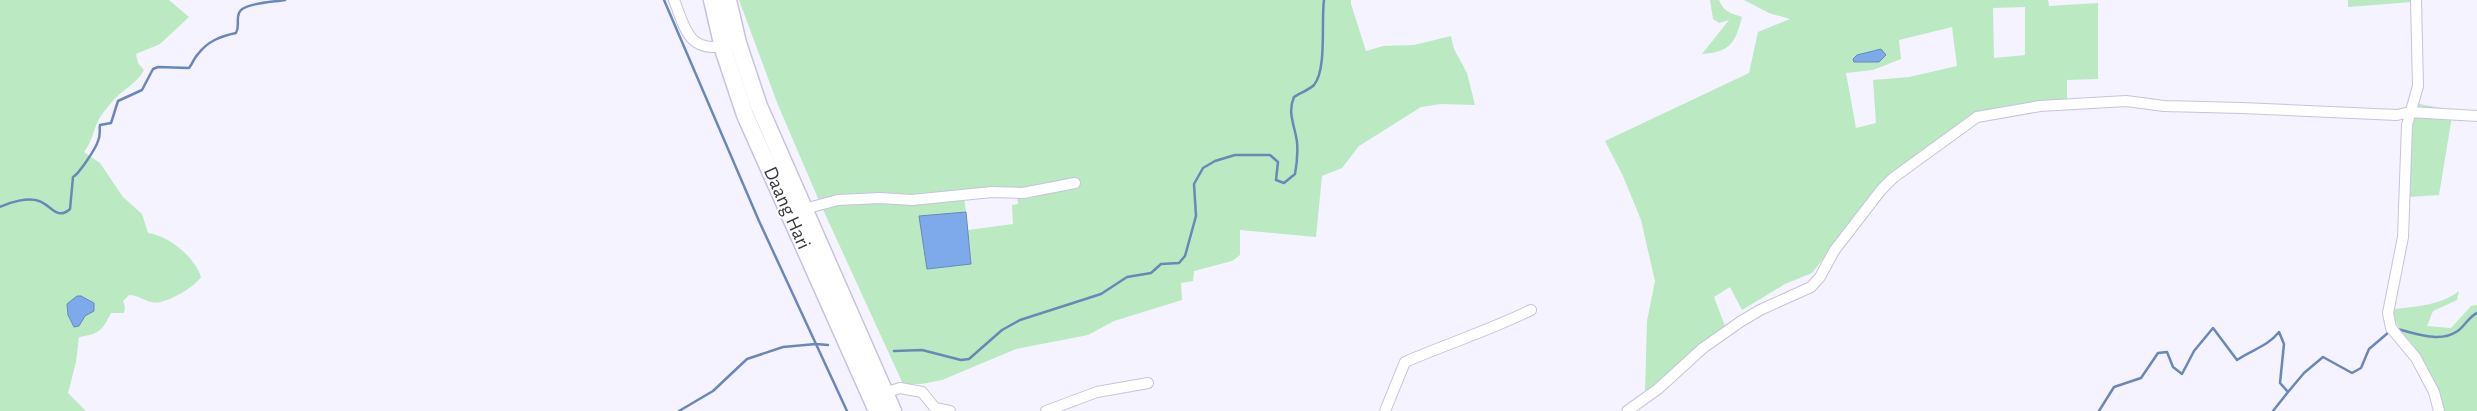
<svg xmlns="http://www.w3.org/2000/svg" width="2477" height="411" viewBox="0 0 2477 411" font-family="'Alegreya Sans',sans-serif">
	<rect width="100%" height="100%" fill="#f5f3ff"/>
	<path fill="#bbe9c2" fill-rule="evenodd" d="M0,0H169L189,17L160,44L136,54L138,63L144,70C137,84 121,90 111,103C106,109 100,116 97,123C93,133 91,143 84,152L100,163L123,197L142,214L148,233C169,236 194,256 201,277C194,288 163,306 151,302C143,300 138,295 129,295L123,301L125,307L124,313H111C102,331 99,334 79,337L76,362L68,393L86,411H0Z
		M739,0H1351V4L1366,51L1383,46L1414,45L1451,36L1454,49L1467,73L1475,105L1441,104L1421,107L1359,146L1342,168L1322,176L1316,237L1240,230V255L1232,261L1194,271L1193,281L1181,283L1182,300L1114,321L1088,335L1016,349L942,380L922,384H903L820,203L778,105ZM1017,194L1018,204L1012,205L1013,224L968,230L971,264L927,269L919,216L966,212L964,197Z
		M1710,0H1719C1724,12 1730,13 1742,17C1735,43 1731,52 1702,54L1729,20L1719,23L1713,19Z
		M1744,0H2048L2049,6L2098,3V79L2067,80V103L1990,111L1950,131L1852,222L1812,273L1785,284L1742,310L1730,287L1714,297L1725,326L1645,392L1647,321L1655,281L1641,220L1623,176L1605,141L1749,73L1758,32L1790,19L1769,13ZM2025,7V55L1994,58L1993,8ZM1952,27L1957,66L1909,77L1873,80L1876,123L1856,128L1846,73L1873,70L1901,59L1899,40Z
		M2348,0H2412V2L2348,7Z
		M2419,104L2453,110L2439,195L2408,197C2409,173 2405,122 2419,104Z
		M2459,291L2457,300L2433,311L2427,326L2451,328L2471,306L2477,305V411H2444C2436,393 2430,373 2420,356C2409,335 2396,335 2393,309C2416,307 2441,305 2459,291Z"/>
	<path fill="#7eaaec" stroke="#6988b9" d="M1881,49L1886,55L1879,62H1854L1853,59L1857,55Z
		M966,212L971,264L927,269L919,216Z
		M77,296H81L94,303V311L85,316L79,326L74,327L68,315L67,304Z"/>
	<g fill="none" stroke-linecap="round" stroke-linejoin="round">
		<path stroke="#6988b9" stroke-width="2.5" d="M664,0L759,221L847,411
			M0,207C10,202 28,197 39,201C51,205 57,221 70,209L73,177C79,174 96,148 98,141C101,135 99,131 100,125L111,123L118,101L142,90L153,69L158,67L189,68C193,63 194,58 198,54C208,41 221,36 236,33C240,26 236,20 239,13C242,3 275,2 285,0
			M2397,329C2415,333 2439,343 2456,332C2464,328 2468,317 2477,313
			M894,351L922,350L961,360L969,359L1002,330L1020,320L1101,294L1127,277L1151,273L1161,264L1179,263L1185,256L1196,216L1194,184L1203,168L1215,161L1235,155H1270L1278,162L1276,180L1284,183L1295,174C1297,163 1298,153 1297,142C1295,126 1287,113 1294,97C1300,93 1309,90 1314,85C1327,70 1321,20 1324,0
			M679,411L713,391L747,359L783,347L816,344L828,345
			M2099,411L2114,387L2141,378L2158,353L2167,352L2173,367L2182,374L2194,351L2213,328L2237,360C2253,349 2267,347 2279,332L2284,344L2280,383L2288,392L2304,373L2323,357L2352,373L2361,368L2369,349L2389,332
			M2273,411L2288,392"/>
		<g stroke="#c6c3de" stroke-width="12">
			<path id="minor" d="M674,0C684,25 688,53 722,46
				M2416,0L2418,86L2407,125L2403,237L2388,313L2391,328L2416,358L2434,392L2439,411
				M804,209L838,200L880,198L912,200L992,192L1023,193L1075,183
				M884,393L900,388L922,392L935,408L950,411
				M1046,411L1097,392L1148,383
				M1385,411L1405,362C1447,344 1490,330 1531,310
				M1627,411L1658,389L1703,348L1740,322L1760,310L1811,287L1820,277L1834,251L1881,190L1893,178L1977,117L2040,106L2126,101L2164,106L2242,108L2397,115L2410,112L2477,116"/>
		</g>
		<g stroke="#c6c3de" stroke-width="19">
			<path id="primary" d="M712,0L724,52L745,115L877,411
				M728,0L738,43L759,106L893,411"/>
		</g>
		<use href="#minor" stroke="#fff" stroke-width="10"/>
		<use href="#primary" stroke="#fff" stroke-width="16"/>
	</g>
	<g text-anchor="middle" dominant-baseline="central" stroke-width="4" stroke-linejoin="round" paint-order="stroke">
		<g font-size="20" fill="#383742" stroke="#fff">
			<text transform="translate(787 208) rotate(66)">Daang Hari</text>
		</g>
	</g>
</svg>
